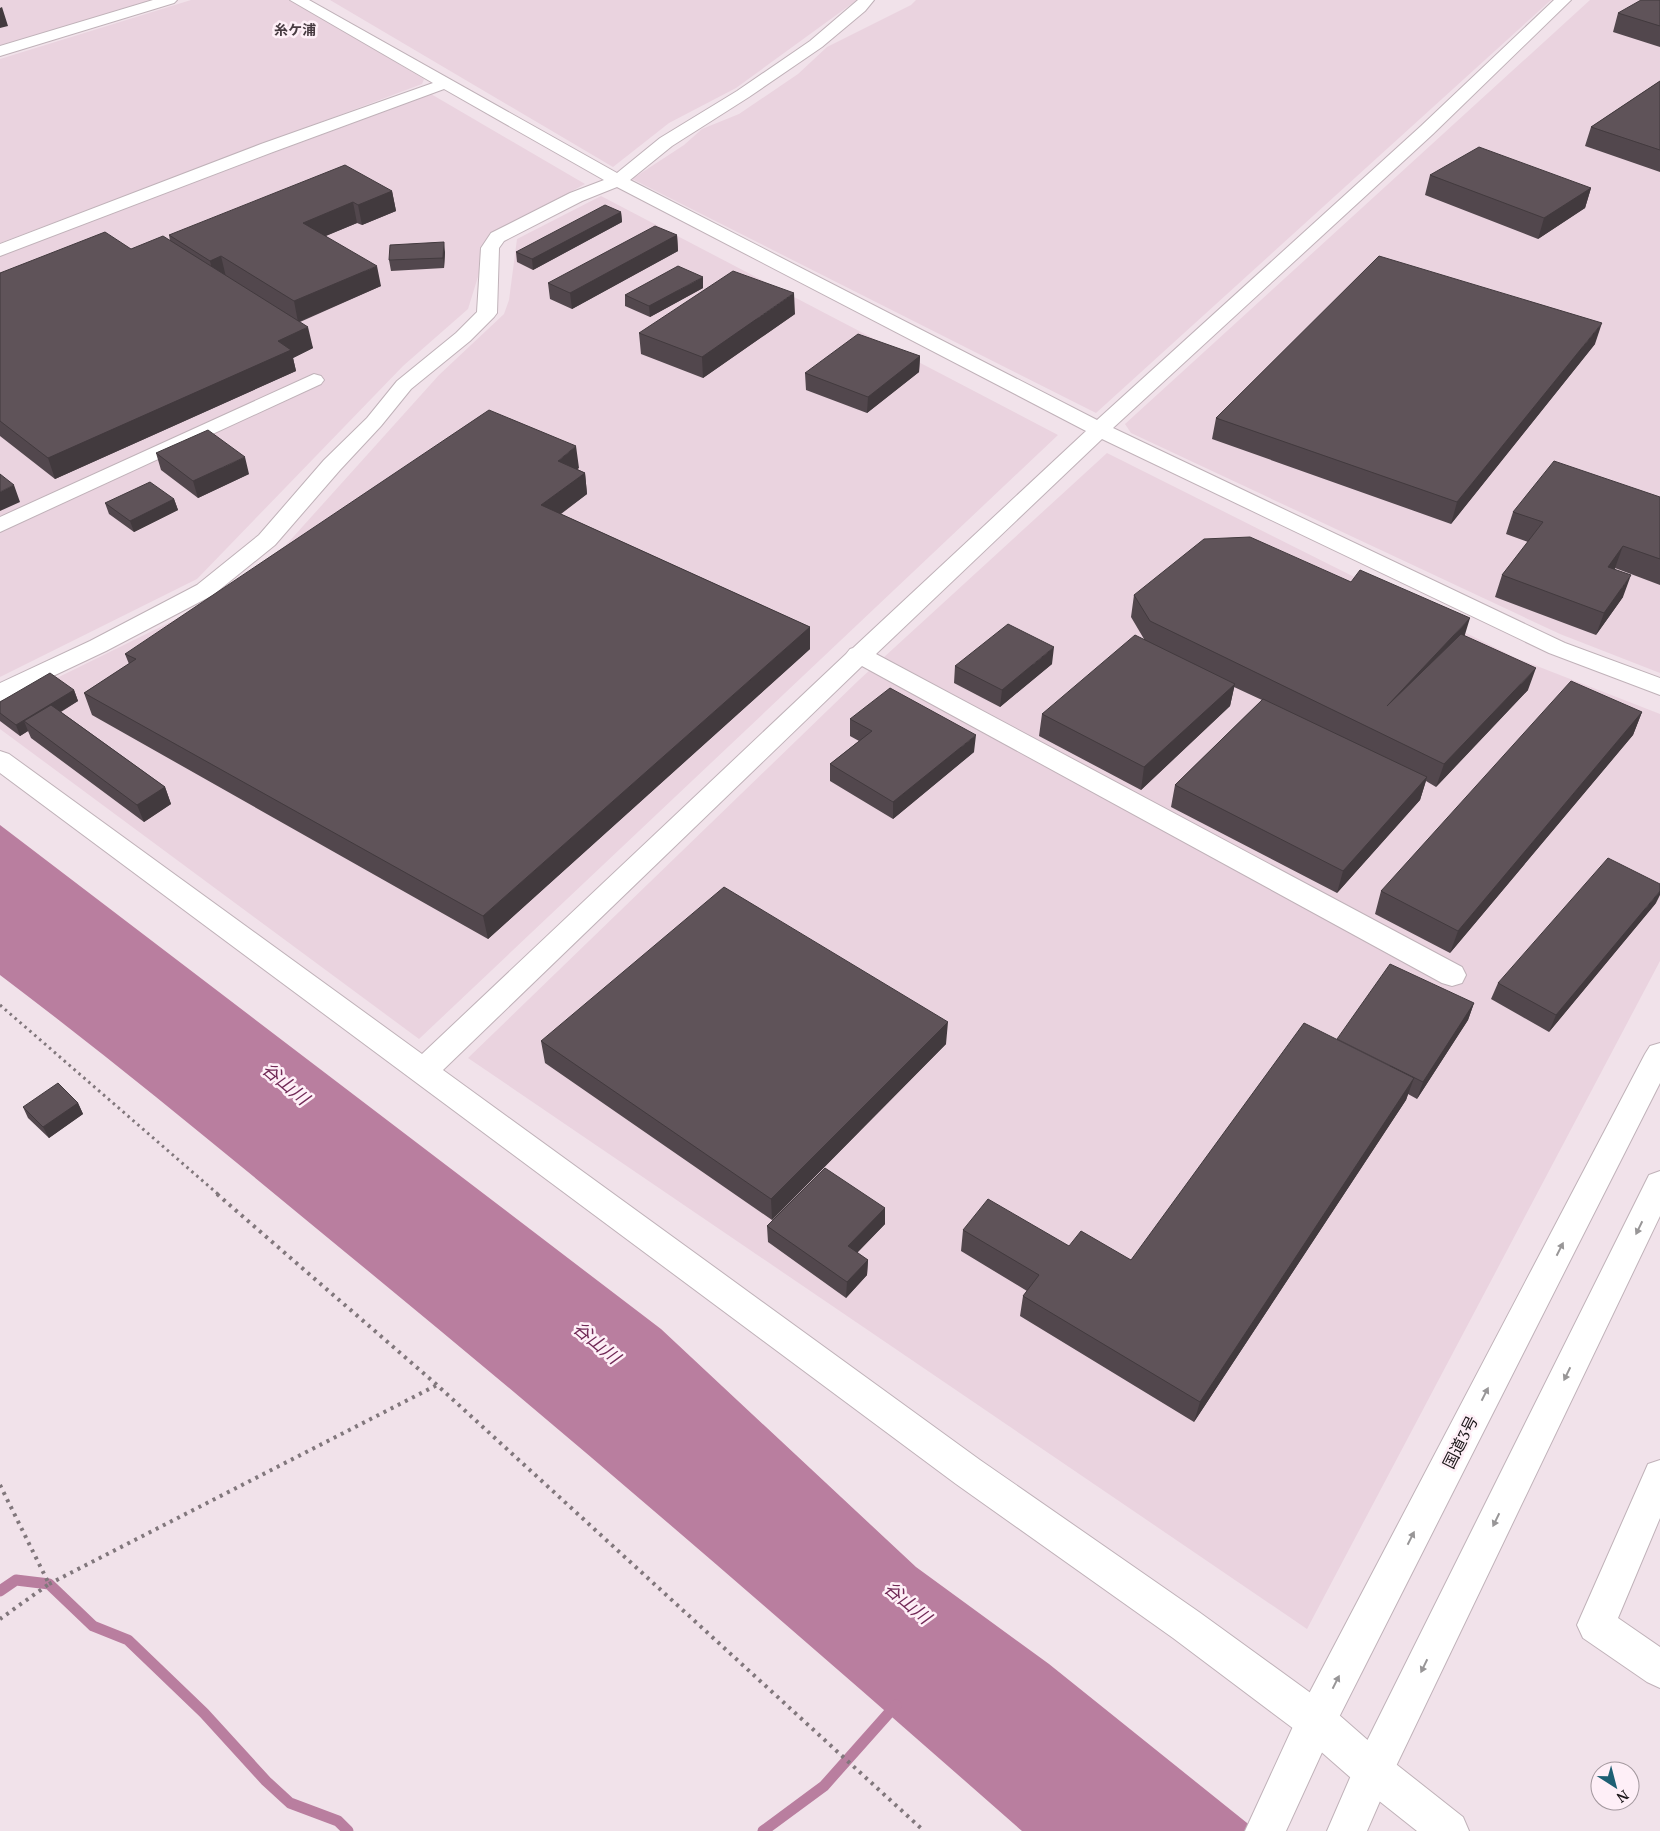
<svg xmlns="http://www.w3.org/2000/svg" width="1660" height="1831" viewBox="0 0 1660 1831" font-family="'PT Serif','Noto Sans JP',serif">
	<rect width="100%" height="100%" fill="#f1e2ea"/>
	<path fill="#ead3df" d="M0,0H156L0,47Z
		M191,0H292L424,79L422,84L0,243V59Z
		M330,0H857L736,88L669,123L613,167Z
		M916,0H1551L1096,413L632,179L684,145L702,129L739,114L798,74L827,47L911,5Z
		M1590,0H1641L1660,2V673L1560,634L1131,433L1125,424Z
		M431,94L585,184L491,235L468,309L403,366L197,579L0,677V255Z
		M601,196L1058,435L419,1039L0,729V706L209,603L286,545L439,375L504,314L509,300L517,239Z
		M1107,453L1516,658L1660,714V961L1307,1629L468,1058L859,680Z"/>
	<path fill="#b97e9f" d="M0,825L661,1329L916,1567L1049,1664L1257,1831H1022C799,1635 575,1440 345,1252C231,1158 118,1064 0,975Z"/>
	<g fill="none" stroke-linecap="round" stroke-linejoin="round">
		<path stroke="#b97e9f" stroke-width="11" d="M0,1591L16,1580L49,1584L93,1626L128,1640L204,1713L266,1781L290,1803L338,1821L348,1831
			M763,1831L824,1786L896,1705"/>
		<g stroke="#c0b2b9" stroke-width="2">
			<path id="minor" d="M153,0H177L174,3L0,56V46Z
				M290,0H309L617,173L660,138L737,91L810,41L858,0H874L865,11L822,47L749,97L672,146L630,180L1097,420L1421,126L1554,0H1571L1433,134L1113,428L1565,643L1660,678V695L1549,653L1102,439L876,654L1462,967L1466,975L1462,983L1452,986L1442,983L862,666L443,1070L980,1460L1199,1612L1330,1707L1387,1757L1463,1817L1469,1831H1417L1359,1785L1302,1735L1173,1638L956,1484L0,773V751L9,754L422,1054L846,654L850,649L853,648L1086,431L617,187L582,201L504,241L499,248L497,313L494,317L470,341L411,389L381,426L340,470L275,545L213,595L106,651L0,701V683L90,641L197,585L259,535L324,460L367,418L397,381L456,333L477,312L481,248L491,233L570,193L604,180L444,89L273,152L0,256V244L261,144L433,83Z
				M314,374L321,376L324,380L321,384L0,532V517Z
				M1660,1460V1518L1618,1618L1660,1647V1688L1647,1682L1583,1638L1577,1625L1648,1464Z"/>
		</g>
		<g stroke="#c0b2b9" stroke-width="2">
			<path id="highway" d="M1660,1043V1083L1330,1735L1286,1831H1245L1302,1707L1645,1054L1650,1046Z
				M1660,1171V1216L1387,1785L1367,1831H1327L1359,1757L1649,1175Z"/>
		</g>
		<path stroke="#81777c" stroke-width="3" stroke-dasharray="2.5 4" stroke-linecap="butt" d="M0,1005L219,1195"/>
		<path stroke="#81777c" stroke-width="4" stroke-dasharray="3 5" stroke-linecap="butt" d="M217,1194L437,1385L924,1831
			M0,1485L49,1584L0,1619
			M49,1584L437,1385"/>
		<use href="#minor" fill="#fff" fill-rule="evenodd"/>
		<use href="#highway" fill="#fff" fill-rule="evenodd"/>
	</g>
	<path fill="#52474d" d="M1660,0V47L1613,32L1618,13Z
		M1660,81V172L1585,146L1591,127Z
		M1430,175L1591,188L1585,208L1538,239L1425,195Z
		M392,191L396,211L362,225L357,223L326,236L381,286L300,322L313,348L293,358L296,371L55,479L0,436V273L131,249L170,241L169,235Z
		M621,212L622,222L533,270L517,262L516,252Z
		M677,235L678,251L572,309L550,299L548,283Z
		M445,252L444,268L391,271L389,260Z
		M703,288L650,317L625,306V295Z
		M795,314L703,378L641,354L639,333Z
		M1595,344L1451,524L1212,439L1216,418Z
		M920,356L919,372L867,413L806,390L805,373Z
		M156,453L249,474L198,498L161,470Z
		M579,468L577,469L585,473L587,494L561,514L810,627V649L488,939L92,715L84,693L129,664L125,654Z
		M1660,497V585L1615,568L1623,597L1596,635L1495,597L1502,575L1528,542L1506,534L1513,512Z
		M174,499L178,510L134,532L109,514L105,503Z
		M1134,595L1465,636L1528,690L1436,787L1426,781L1420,800L1337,893L1171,807L1175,785L1262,700L1234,687L1230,706L1141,790L1039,736L1042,714L1144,639L1131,617Z
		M1052,664L1000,707L954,683L955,666Z
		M74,690L78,701L61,712L165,787L171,804L144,822L31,738L28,731L20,736L0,721V702Z
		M1642,712L1633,735L1450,953L1375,914L1381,891Z
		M850,719L974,752L893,819L830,781V764L859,741L850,736Z
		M1656,903L1549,1032L1491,999L1498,983Z
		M1474,1003L1468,1020L1417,1099L1408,1094L1406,1100L1194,1422L1020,1316L1023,1296L1027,1291L961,1251L963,1230L1069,1246L1131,1260Z
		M541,1041L946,1044L772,1220L545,1063Z
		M78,1103L83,1114L49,1138L28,1118L23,1107Z
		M885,1208V1224L857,1253L868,1260L867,1275L846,1298L768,1242L767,1226Z"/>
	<path fill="#423a3e" d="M2,7L8,26L0,28V8Z
		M1591,188L1585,208L1538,239L1544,218Z
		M392,191L396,211L362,225L358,205Z
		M353,202L357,223L308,243L303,223Z
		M621,212L622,222L533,270L532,259Z
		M677,235L678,251L572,309L570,293Z
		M444,242L445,252L444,268L443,258Z
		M221,256L226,277L215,282L210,261Z
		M377,266L381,286L298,322L294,301Z
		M703,277V288L650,317L649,306Z
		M794,293L795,314L703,378L702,357Z
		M1602,323L1595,344L1451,524L1457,502Z
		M308,327L313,348L293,358L296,371L55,479L48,458L278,341Z
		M920,356L919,372L867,413L868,397Z
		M576,446L579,468L560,482L558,461Z
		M245,457L249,474L198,498L193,481Z
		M585,473L587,494L544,526L541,505Z
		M14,485L20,502L0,511V492Z
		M174,499L178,510L134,532L130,521Z
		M1623,546L1615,568L1600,589L1608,567Z
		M1631,575L1623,597L1596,635L1604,613Z
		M1470,618L1463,641L1387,706Z
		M810,627V649L488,939L483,916Z
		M1054,647L1052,664L1000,707L1002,690Z
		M1536,668L1528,690L1436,787L1444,764Z
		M1235,684L1230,706L1141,790L1144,767Z
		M74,690L78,701L33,728L24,721L28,731L20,736L16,725Z
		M1642,712L1633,735L1450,953L1458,931Z
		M976,735L974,752L893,819V802Z
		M1427,777L1420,800L1337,893L1343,871Z
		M165,787L171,804L144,822L137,805Z
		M1660,891V895L1656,903L1549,1032L1556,1015Z
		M1474,1003L1468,1020L1417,1099L1423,1082Z
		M948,1022L946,1044L772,1220L771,1199Z
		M1414,1078L1406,1100L1194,1422L1200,1402Z
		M78,1103L83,1114L49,1138L43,1127Z
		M885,1208V1224L848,1262V1246Z
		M868,1260L867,1275L846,1298L847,1282Z"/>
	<path fill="#5f5359" stroke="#423a3e" d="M1641,0H1660V26L1618,13Z
		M1660,81V150L1591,127Z
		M1479,147L1591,188L1544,218L1430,175Z
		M345,165L392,191L358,205L353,202L303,223L377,266L294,301L221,256L210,261L169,235Z
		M605,205L621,212L532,259L516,252Z
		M655,226L677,235L570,293L548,283Z
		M105,232L131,249L163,236L308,327L278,341L291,350L48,458L0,421V273Z
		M444,242L443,258L389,260L390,245Z
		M1379,256L1602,323L1457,502L1216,418Z
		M678,266L703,277L649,306L625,295Z
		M733,271L794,293L702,357L639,333Z
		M858,334L920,356L868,397L805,373Z
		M489,410L576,446L558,461L585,473L541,505L810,627L483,916L84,693L136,659L125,654Z
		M208,430L245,457L193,481L156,453Z
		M1554,461L1660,497V559L1623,546L1608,567L1631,575L1604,613L1502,575L1543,522L1513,512Z
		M0,474L14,485L0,492Z
		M150,482L174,499L130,521L105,503Z
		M1250,537L1351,582L1360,570L1470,618L1387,706L1461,634L1536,668L1444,764L1150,621L1134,595L1204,539Z
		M1008,624L1054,647L1002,690L955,666Z
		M1135,635L1235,684L1144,767L1042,714Z
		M50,673L74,690L16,725L0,713V702Z
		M1571,681L1642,712L1458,931L1381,891Z
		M890,688L976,735L893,802L830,764L872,731L850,719Z
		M1263,699L1427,777L1343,871L1175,785Z
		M51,705L165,787L137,805L24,721Z
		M1608,858L1660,884V891L1556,1015L1498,983Z
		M724,887L948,1022L771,1199L541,1041Z
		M1390,964L1474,1003L1423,1082L1337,1039Z
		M1304,1023L1414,1078L1200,1402L1023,1296L1039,1275L963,1230L988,1199L1069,1246L1081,1231L1131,1260Z
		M58,1083L78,1103L43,1127L23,1107Z
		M825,1168L885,1208L848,1246L868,1260L847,1282L767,1226Z"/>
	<defs><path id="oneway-solid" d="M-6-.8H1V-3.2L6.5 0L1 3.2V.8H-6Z" transform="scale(1.25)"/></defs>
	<g fill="#989697">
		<use href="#oneway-solid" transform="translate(1639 1228) rotate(116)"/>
		<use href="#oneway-solid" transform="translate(1560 1249) rotate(-63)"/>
		<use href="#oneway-solid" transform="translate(1567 1374) rotate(116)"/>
		<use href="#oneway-solid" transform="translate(1485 1394) rotate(-63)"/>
		<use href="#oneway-solid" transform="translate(1496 1520) rotate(116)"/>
		<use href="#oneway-solid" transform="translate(1411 1538) rotate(-63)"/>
		<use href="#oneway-solid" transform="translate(1424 1666) rotate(116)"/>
		<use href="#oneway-solid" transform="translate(1336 1682) rotate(-63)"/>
	</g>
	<g text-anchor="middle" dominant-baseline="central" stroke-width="5" stroke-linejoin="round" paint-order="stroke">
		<g font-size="14" font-weight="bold" fill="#473b41" stroke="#feeff7">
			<text x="295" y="29">糸ケ浦</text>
		</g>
		<g font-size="16" fill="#1b1618" stroke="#feeff7">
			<text transform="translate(1460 1442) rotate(-63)">国道3号</text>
		</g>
		<g font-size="18" font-style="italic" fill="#722a57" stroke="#feeff7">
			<text transform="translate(286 1083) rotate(40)">谷山川</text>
			<text transform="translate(597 1342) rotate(40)">谷山川</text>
			<text transform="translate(908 1602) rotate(40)">谷山川</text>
		</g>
	</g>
	<g transform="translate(1615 1786) rotate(144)"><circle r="24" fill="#feeff7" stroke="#a3989e"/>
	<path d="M0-4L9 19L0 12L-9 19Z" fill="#1d5f73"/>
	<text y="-8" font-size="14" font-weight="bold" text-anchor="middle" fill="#1b1618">N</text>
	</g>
</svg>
